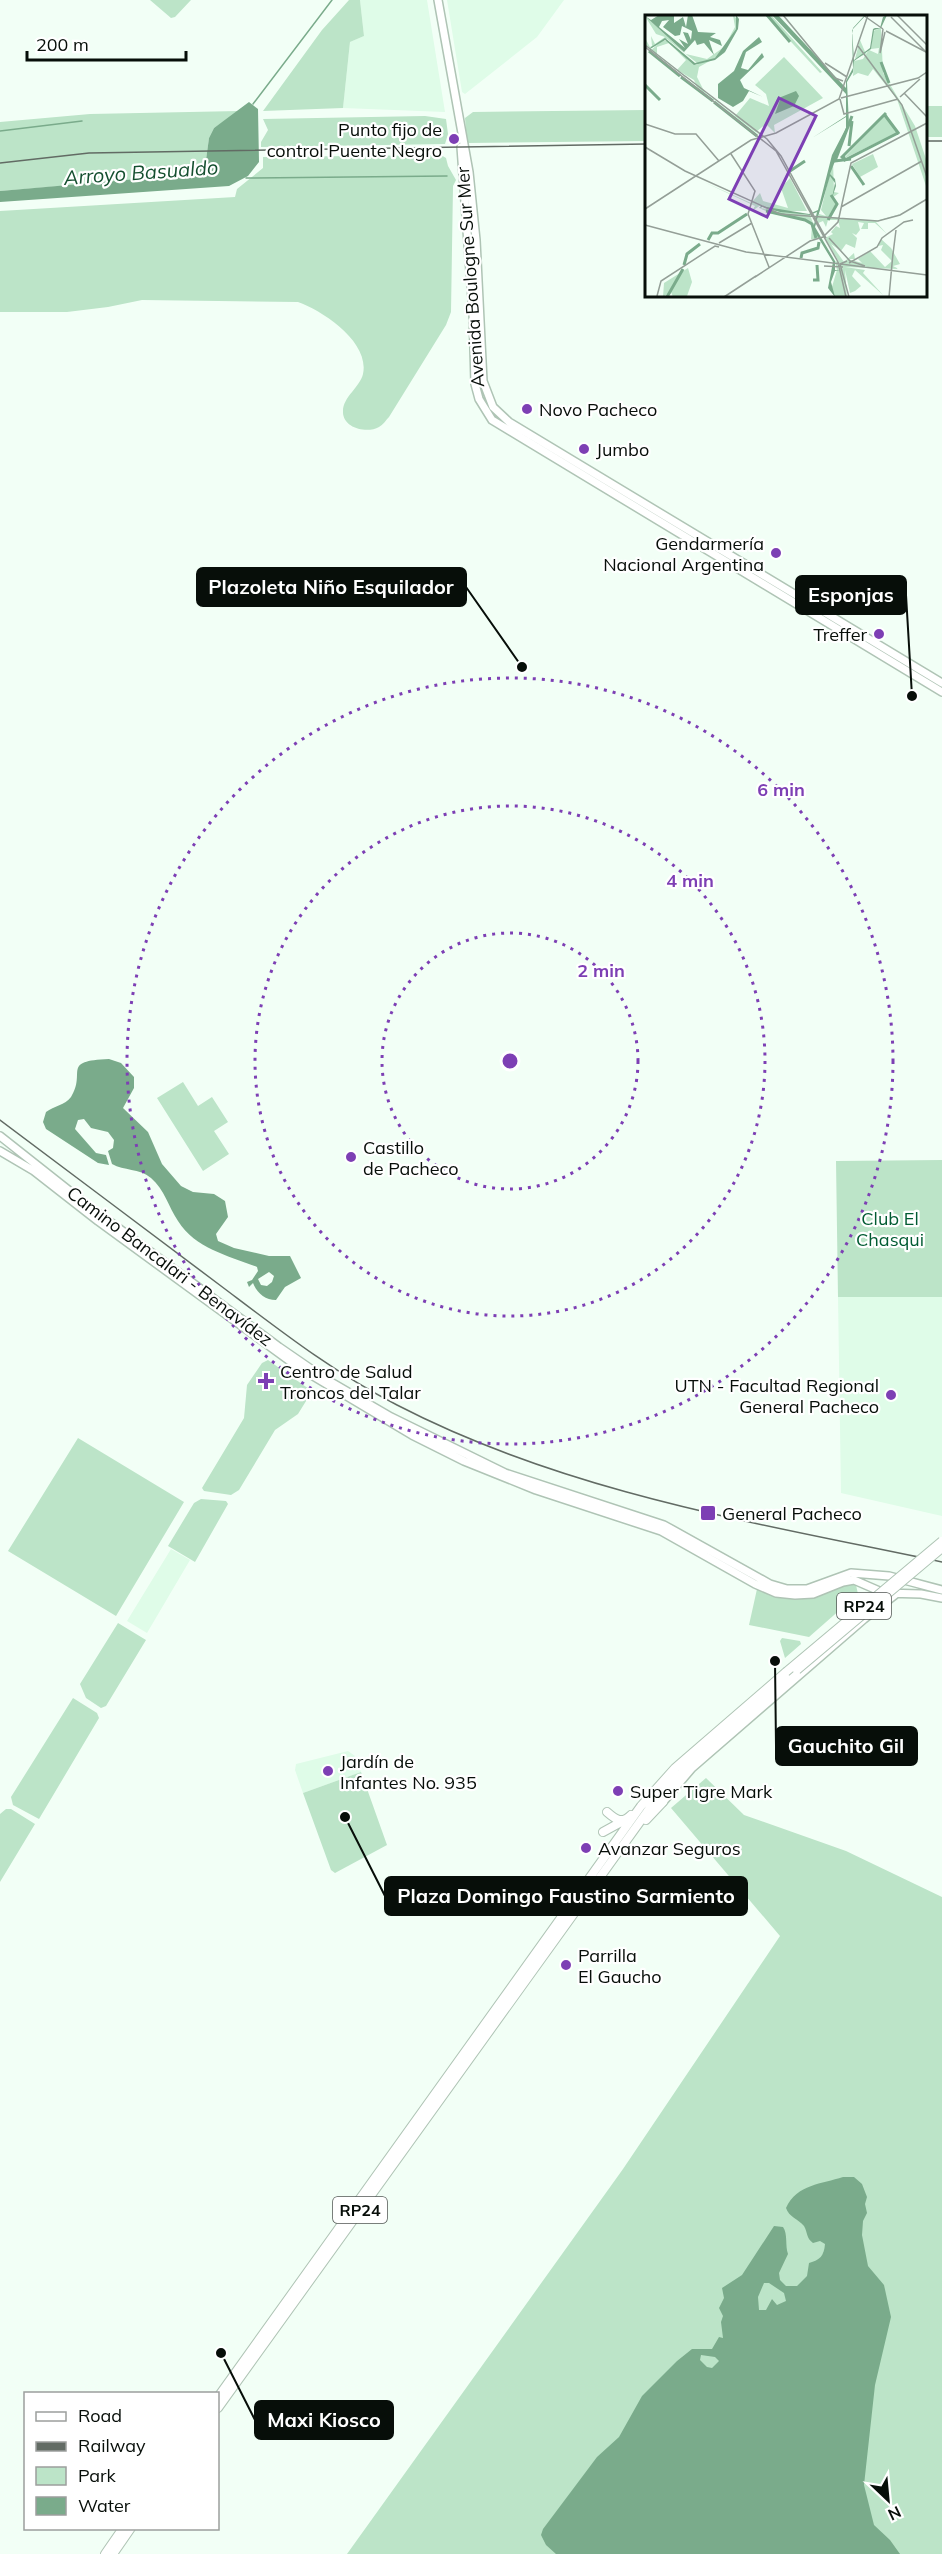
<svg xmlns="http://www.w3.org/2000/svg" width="942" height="2554" viewBox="0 0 942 2554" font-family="Mulish,sans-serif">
	<rect width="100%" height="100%" fill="#f2fff6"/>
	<path fill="#dffce8" d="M360,0H427L445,112L343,108L350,42L364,36Z
		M447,0H564L537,37L465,94L462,92Z
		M838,1297H942V1516L841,1493Z
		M171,1549L190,1560L147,1633L127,1621Z
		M348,1751L355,1756L361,1772L303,1793L295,1770L296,1764Z"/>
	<path fill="#bce4c8" d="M150,0H191L175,17L171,18Z
		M349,0H360L364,36L350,42L343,108L263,111L322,30Z
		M926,106H942V137H926Z
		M646,110V141L467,143L465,118L473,112Z
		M239,111L214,128L209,138L206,160L202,165L183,176L0,191V122L90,114Z
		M425,116L446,119L448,134L445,144L261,147V142L268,130L263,119Z
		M441,155L446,158L448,166L456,180L453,186L451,312L446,325L389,417C386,420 383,425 379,427C367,434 342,428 343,411C343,397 360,387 363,374C370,342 323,311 298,302L142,300L108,307L67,312H0V211L235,197L237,189L263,168V157Z
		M183,1082L198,1106L212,1097L228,1122L214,1131L229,1154L203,1171L157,1098Z
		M942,1160V1297H838L836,1161Z
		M268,1360L309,1389L311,1393L298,1414L275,1430L239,1490L231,1495L204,1491L202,1488L244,1418L247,1385L262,1363Z
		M78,1438L184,1502L116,1616L8,1551Z
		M201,1499L226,1501L228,1504L195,1562L168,1546L194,1503Z
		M849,1584L856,1585L858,1594L809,1637L749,1625L757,1589C802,1605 807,1597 849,1584Z
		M118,1623L146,1640L106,1706L101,1708L86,1698L80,1684Z
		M782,1638L800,1641L801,1644L785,1658L780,1641Z
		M73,1698L97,1713L99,1718L39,1819L13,1805L11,1797Z
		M361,1772L387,1845L335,1873L331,1870L303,1793Z
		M706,1778L744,1815L846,1851L942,1897V2554H347L623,2169L780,1936L671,1808Z
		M6,1809H11L35,1824L0,1882V1814Z"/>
	<path fill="#7aab8b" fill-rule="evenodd" d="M249,102L258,109L259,162L248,176L229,186L0,202V191L183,175L202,165L206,160L209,138L214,128Z
		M109,1059L121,1063L134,1077V1088L123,1108L148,1132L162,1164L181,1186L193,1192L214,1194L225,1201L228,1217L216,1234L218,1241L234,1248L269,1256H290L301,1278L285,1287L276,1300C265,1300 257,1293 253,1283L249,1287L247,1282L252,1280L258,1271L257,1267C227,1255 196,1249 178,1221C168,1206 165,1190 151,1178C139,1168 124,1171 112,1164L108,1151L113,1148L114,1140L108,1132L91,1128L84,1119L78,1120L75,1129L96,1153L106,1155L109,1165L98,1163L46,1129L43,1122L46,1112C54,1106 65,1105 71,1097C87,1072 60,1061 109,1059ZM269,1272L274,1276L272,1282L267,1286L261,1285L258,1279Z
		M843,2177H854L862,2184L867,2197L865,2204L867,2213L863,2221L862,2235L868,2266L884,2285L891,2317L875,2385L864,2485L874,2525L890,2540L900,2554H556L546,2545L541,2535L543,2529L597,2457L619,2437L642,2396L677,2361L692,2349H712L719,2337L723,2338L721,2322L723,2316L719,2308L724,2298L722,2288L742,2275L774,2226L783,2227C788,2234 785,2246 788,2254L779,2273L780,2280L786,2286H797L807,2276L809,2263C820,2260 824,2256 825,2244L820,2241L813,2243C806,2238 808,2233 804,2226C798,2219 789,2217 786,2208C797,2184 822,2184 843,2177ZM764,2283H769L784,2293L786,2301L777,2305L772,2299L766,2310H759L758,2297ZM701,2355L715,2357L719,2361L712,2368L707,2367L700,2360Z"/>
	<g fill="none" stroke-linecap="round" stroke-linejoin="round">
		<path stroke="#7aab8b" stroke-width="1.5" d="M253,104L332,0
			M0,131L82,121
			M246,178L447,176"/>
		<g stroke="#afc4b5" stroke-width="10">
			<path id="secondary" d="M438,0L469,172L476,240L483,381L493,407L509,422L942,683
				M461,147L473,313L475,384L479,399L492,420L942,692
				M0,1136L86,1204L279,1347L324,1378L391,1417L505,1473L664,1525L770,1584L787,1589H807L851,1573L889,1576L942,1590
				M0,1151L34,1171L98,1221L298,1367L412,1435L464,1461L536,1490L661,1531L755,1584L776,1593L795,1595L813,1594L843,1582L854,1580L884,1593L921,1594L942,1598
				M663,1802L692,1768L864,1619L896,1594"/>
		</g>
		<g stroke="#afc4b5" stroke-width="10">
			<path id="primary" d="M607,1812C616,1820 622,1824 631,1815
				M646,1820L663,1802
				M603,1832L623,1821
				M218,2397L641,1806L675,1768L786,1672
				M218,2408L657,1798L698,1756L797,1670
				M105,2554L123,2528
				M113,2554L131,2528"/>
		</g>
		<use href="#secondary" stroke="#fff" stroke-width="7"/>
		<use href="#primary" stroke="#fff" stroke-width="8"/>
		<path stroke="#626b64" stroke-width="1.5" d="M926,141H942
			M0,163L89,153L646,144
			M0,1120C74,1175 147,1231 221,1286C278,1329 334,1373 397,1405C567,1493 757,1523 942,1562"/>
		<g stroke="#afc4b5" stroke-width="10" stroke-linecap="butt">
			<path id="primary-bridge" d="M797,1670L942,1548
				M786,1672L942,1541"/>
		</g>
		<use href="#primary-bridge" stroke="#fff" stroke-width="8"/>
	</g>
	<g fill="none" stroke="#7d3fb4" stroke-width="3" stroke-dasharray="3 6">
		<circle cx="510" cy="1061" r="128"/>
		<circle cx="510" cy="1061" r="255"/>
		<circle cx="510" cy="1061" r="383"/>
	</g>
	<g fill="#7d3fb4" stroke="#fff" stroke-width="2">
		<circle cx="454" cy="139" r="6"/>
		<circle cx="527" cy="409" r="6"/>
		<circle cx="584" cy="449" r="6"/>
		<circle cx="776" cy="553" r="6"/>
		<circle cx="879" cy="634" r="6"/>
		<circle cx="351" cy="1157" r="6"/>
		<path d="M263 1372h6v6h6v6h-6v6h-6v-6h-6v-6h6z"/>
		<circle cx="891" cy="1395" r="6"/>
		<rect x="700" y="1505" width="16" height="16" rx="3"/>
		<circle cx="328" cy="1771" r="6"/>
		<circle cx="618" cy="1791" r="6"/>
		<circle cx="586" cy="1848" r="6"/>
		<circle cx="566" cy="1965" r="6"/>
	</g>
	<g text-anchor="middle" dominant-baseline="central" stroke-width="4.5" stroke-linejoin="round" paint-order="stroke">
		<g fill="#fff" stroke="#515653" stroke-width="1.5">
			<rect x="837" y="1593" width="54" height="26" rx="4.5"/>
			<rect x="333" y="2197" width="54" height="26" rx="4.5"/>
		</g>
		<g font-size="16" font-weight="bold" fill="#070e09">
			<text x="864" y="1606">RP24</text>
			<text x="360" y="2210">RP24</text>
		</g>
		<g font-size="18" fill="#070e09" stroke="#fff" text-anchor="start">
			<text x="442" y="129" text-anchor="end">Punto fijo de<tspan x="442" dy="21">control Puente Negro</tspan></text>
			<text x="539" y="409">Novo Pacheco</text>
			<text x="596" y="449">Jumbo</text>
			<text x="764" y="543" text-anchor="end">Gendarmería<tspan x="764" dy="21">Nacional Argentina</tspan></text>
			<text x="867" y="634" text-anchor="end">Treffer</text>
			<text x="363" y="1147">Castillo<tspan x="363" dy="21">de Pacheco</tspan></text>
			<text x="280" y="1371">Centro de Salud<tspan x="280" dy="21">Troncos del Talar</tspan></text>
			<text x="879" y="1385" text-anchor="end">UTN - Facultad Regional<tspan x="879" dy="21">General Pacheco</tspan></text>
			<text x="722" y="1513">General Pacheco</text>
			<text x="340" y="1761">Jardín de<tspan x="340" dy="21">Infantes No. 935</tspan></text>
			<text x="630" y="1791">Super Tigre Mark</text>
			<text x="598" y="1848">Avanzar Seguros</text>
			<text x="578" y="1955">Parrilla<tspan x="578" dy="21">El Gaucho</tspan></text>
		</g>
		<g font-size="18" fill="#070e09" stroke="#fff">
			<text transform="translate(470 277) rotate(-94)">Avenida Boulogne Sur Mer</text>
			<text transform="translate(170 1266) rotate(37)">Camino Bancalari - Benavídez</text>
		</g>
		<g font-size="18" fill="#015b32" stroke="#fff">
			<text x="890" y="1218">Club El<tspan x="890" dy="21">Chasqui</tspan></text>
		</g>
		<g font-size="20" font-style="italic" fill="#144f2f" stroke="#fff">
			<text transform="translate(141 172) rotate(-4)">Arroyo Basualdo</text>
		</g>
	</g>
	<g transform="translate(645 15)">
		<rect width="282" height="282" fill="#f2fff6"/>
		<path d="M88,0L92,4L91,14L79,35L68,44L52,48L22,24L5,34L0,29V23L5,32L7,31L6,21L10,29L20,22L11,19L0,1L41,39L62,44L79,32L90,12ZM122,1H127L177,57L175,58ZM236,13L238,58L270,111L281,144L282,174L252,84L228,54L223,61L213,58L208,61L209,46L218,44L221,39L210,44L215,25L221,39L224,35L233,39L234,33L226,34L228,16ZM17,26H22L26,28L51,50L81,37L54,52L52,62L60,78L90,101L105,83L124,91L121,79L110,70L139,42L178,83L129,110L130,118L121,109L111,117L117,122L52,72L49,65L32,55L41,45L24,28L12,32V40L6,35ZM242,100L252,118L198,144L240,100ZM228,139L233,152L215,162L207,149ZM188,146L189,177L194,178L187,183L191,189L183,202L231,206L263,197L231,207L242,219L230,208H223V214H216L219,208L213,207L215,215L211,220L207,218L212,223L210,233L201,229L196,236L186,229L199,247L209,238L210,244H203L217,248L213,244L225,236L240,252L247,246L236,235L238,230L233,231L236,224L246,233L255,249L248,251L254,254L200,252L220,255L218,258L238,280L210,255L207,261L216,271L210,276L205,278L200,255L202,282H190L186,275L192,255L190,246L194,247L180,223L188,219L186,217L191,211L195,213L193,205H183L181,212L178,206L171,209L174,199L181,201L176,195ZM145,163L162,196H129L165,200L174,224H166L167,210L159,205L125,198L114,193L125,194L116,190L107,196L110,191L59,167L106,188L115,178L118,186L143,193L136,173ZM43,253L47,267L42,281L28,282L26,277L18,282L19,268Z" fill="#bce4c8"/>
		<path d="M14,0H29V8L38,2L41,12L43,0H47L53,17L71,18L65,22L75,25L77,31L64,25L69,40L59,28L52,30L50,25L39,37L0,1L6,5ZM24,5L18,12L30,21L35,20L37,11L47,16L46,25L43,18L38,17L43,29L34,24L40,33L14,12L17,6ZM91,0L94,4L93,14L80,37L70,45L49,50L20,25L5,34L0,43L6,32L20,23L50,48L70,43L91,14ZM127,0H133L201,73V66L208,53L207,20L208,13L219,1L221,0L207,15L209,45L225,33L228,14L230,13H235L238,2L242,0L236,13L229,15L226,34L209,46L208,57L202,67L204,110L185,159L190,164L191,171L187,183L190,168L185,161L170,212L190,246V255L195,256H190L186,267L190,282L183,273L188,247L168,214L172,197L165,200L135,197L118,192L114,193L116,191L164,199L173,195L187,140L201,113V102L167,123L201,101V79ZM114,22L117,27L101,37L96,53L103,55L117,38L119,42L95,65L99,73L118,82L104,76L98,86L88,92L73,83V69L89,56L98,36ZM151,76L154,81L149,91L130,99L136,82Z" fill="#7aab8b" fill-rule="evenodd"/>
		<path fill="none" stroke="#7aab8b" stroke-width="3" d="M122,0L145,27M4,36L35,61M236,47L244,68M36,62L68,86M0,70L15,85M69,87L112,121M239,99L254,119M204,131L207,106M198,141L200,145L253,118M196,143L241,98M206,144L190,146L207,101M206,151L219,170M145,156L160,146M121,196L160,205L167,209L171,223M183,205L192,189L186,180M63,225L67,218H73L102,199M156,243L157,238L173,233L174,227M39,250L42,239L55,229M168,265H173L172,250M22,282L38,254"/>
		<path fill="none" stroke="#949f97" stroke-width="1.5" d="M138,0L190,63L198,66M218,0L238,14M252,0L282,30M246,2L282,38M238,14L235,38L240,17M241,16L281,37M0,30L41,62M213,31L257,90L282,162M0,32L131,136L193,247L201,282M180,48L202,62M40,61L122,124L136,141L181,223M259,78L282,102M255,82L275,64M196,83L273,63L282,57M195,84L199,99L253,84M0,109L30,119H51L74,146M0,132L40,156L135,199L233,206L255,200L282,184M86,139L110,176L103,199L124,252M196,192L277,146M0,194L106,125L131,118L194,84L223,0M0,210L101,237L282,260M184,223L205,246L220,251M74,228L107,208M248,239L251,215M202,246L195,249L204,282M204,248L232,232L237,223L259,207L268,205M179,251L198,252M110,262L165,226L178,222L193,207L206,148L282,108M12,281L16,266L70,231L74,232M79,282L111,261M244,282L248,238"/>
		<path fill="#7d3fb4" fill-opacity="0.15" stroke="#7d3fb4" stroke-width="3" d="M134,83L171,101L122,202L84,184Z"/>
		<rect width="282" height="282" fill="none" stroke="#070e09" stroke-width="3"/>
	</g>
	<circle cx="510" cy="1061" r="9" fill="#7d3fb4" stroke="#fff" stroke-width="3"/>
	<g font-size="18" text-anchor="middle" font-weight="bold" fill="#7d3fb4" stroke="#fff" stroke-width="4.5" stroke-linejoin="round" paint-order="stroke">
		<text x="781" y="796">6 min</text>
		<text x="690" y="887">4 min</text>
		<text x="601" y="977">2 min</text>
	</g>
	<path fill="none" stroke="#070e09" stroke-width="2" d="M522 667L466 587M912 696L906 595M775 1661L776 1746M345 1817L385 1896M221 2353L255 2420"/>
	<g fill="#070e09" stroke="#fff" stroke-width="2">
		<circle cx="522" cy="667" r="6"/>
		<circle cx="912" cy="696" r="6"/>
		<circle cx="775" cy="1661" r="6"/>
		<circle cx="345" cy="1817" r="6"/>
		<circle cx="221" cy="2353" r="6"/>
	</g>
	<g fill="#070e09" stroke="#070e09" stroke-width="2">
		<rect x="197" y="568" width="269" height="38" rx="6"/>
		<rect x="796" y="576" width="110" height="38" rx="6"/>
		<rect x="776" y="1727" width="141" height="38" rx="6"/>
		<rect x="385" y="1877" width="362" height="38" rx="6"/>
		<rect x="255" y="2401" width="138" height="38" rx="6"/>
	</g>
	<g font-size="20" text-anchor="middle" font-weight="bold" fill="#fff">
		<text x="331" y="594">Plazoleta Niño Esquilador</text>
		<text x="851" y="602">Esponjas</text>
		<text x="846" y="1753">Gauchito Gil</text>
		<text x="566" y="1903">Plaza Domingo Faustino Sarmiento</text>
		<text x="324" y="2427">Maxi Kiosco</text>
	</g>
	<rect x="24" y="2392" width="195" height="138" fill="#ffffff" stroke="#9c9f9d" stroke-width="1.5"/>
	<rect x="36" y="2412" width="30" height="9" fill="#ffffff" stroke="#9c9f9d" stroke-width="1.5"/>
	<text x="78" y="2422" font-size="18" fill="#070e09">Road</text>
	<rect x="36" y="2442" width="30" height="9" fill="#626b64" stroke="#9c9f9d" stroke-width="1.5"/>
	<text x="78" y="2452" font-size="18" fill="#070e09">Railway</text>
	<rect x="36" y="2467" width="30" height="18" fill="#bce4c8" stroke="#9c9f9d" stroke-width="1.5"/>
	<text x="78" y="2482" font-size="18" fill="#070e09">Park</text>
	<rect x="36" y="2497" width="30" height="18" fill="#7aab8b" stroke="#9c9f9d" stroke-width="1.5"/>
	<text x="78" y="2512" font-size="18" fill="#070e09">Water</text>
	<g transform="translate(888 2500) rotate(154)" stroke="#ffffff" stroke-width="4.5" paint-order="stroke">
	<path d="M0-4.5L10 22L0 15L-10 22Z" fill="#070e09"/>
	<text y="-9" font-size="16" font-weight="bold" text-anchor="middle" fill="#070e09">N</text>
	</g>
	<path d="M27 51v9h159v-9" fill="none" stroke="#070e09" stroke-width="3"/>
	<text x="36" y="51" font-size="18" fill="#070e09" stroke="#ffffff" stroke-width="4.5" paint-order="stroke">200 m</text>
</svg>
